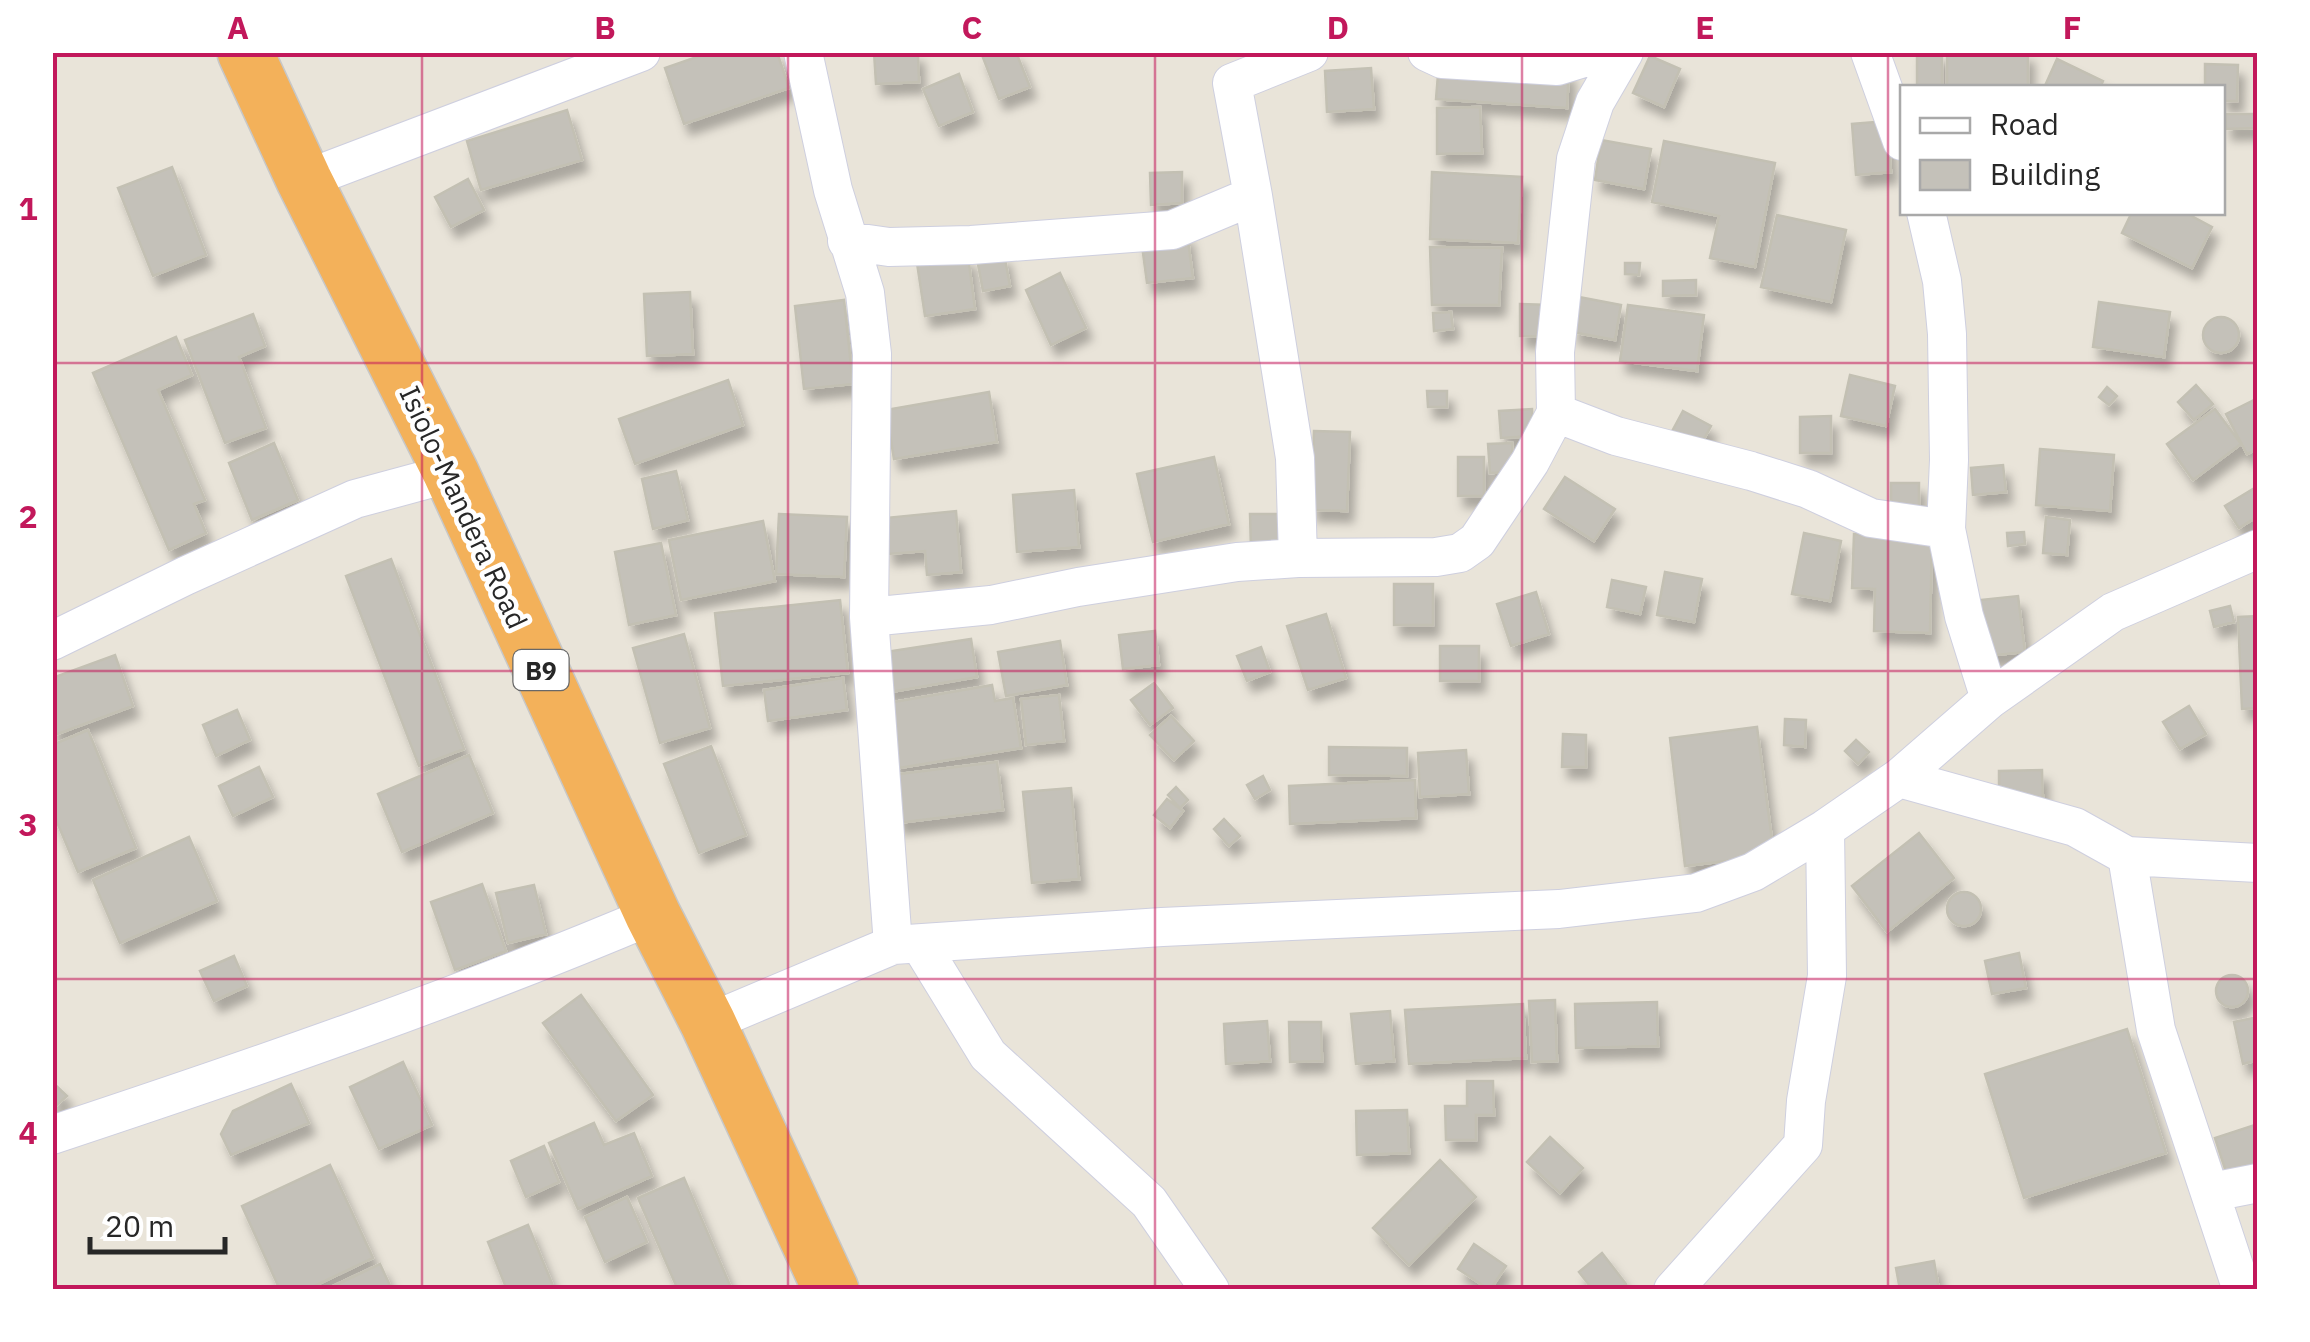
<svg xmlns="http://www.w3.org/2000/svg" width="2310" height="1342" viewBox="0 0 2310 1342" font-family="'IBM Plex Sans',sans-serif">
	<defs>
		<filter id="shadow"><feDropShadow dx="6" dy="11" stdDeviation="5" flood-color="#0004"/></filter>
	</defs>
	<rect width="100%" height="100%" fill="#e9e4d9"/>
	<path fill="#c4c1b9" stroke="#c3c0b3" stroke-width="2.5" filter="url(#shadow)" d="M711,52H777L789,88L684,124L665,68Z
		M874,52H918L919,82L876,84Z
		M990,52H1016L1030,87L999,99L982,55Z
		M1947,52H2028V88H1947Z
		M1917,53H1942V85H1917Z
		M1650,56L1680,69L1664,107L1633,93Z
		M2057,59L2103,81L2100,88H2044Z
		M1439,62L1569,71L1567,108L1436,99Z
		M2205,64L2238,65L2237,101H2222V88H2205Z
		M1371,68L1374,109L1327,112L1325,71Z
		M959,74L973,112L939,126L923,89Z
		M1480,107L1482,153L1437,154V108Z
		M567,110L582,160L481,190L467,141Z
		M2225,114H2257L2258,128L2226,129Z
		M1887,121L1891,172L1856,175L1852,124Z
		M1601,140L1651,149L1644,189L1595,180Z
		M1664,141L1775,163L1755,267L1710,258L1719,216L1652,202Z
		M172,167L206,255L153,276L118,188Z
		M1182,172V203L1151,205L1150,173Z
		M1432,172L1522,177L1518,243L1430,239Z
		M468,179L484,210L451,227L435,197Z
		M2132,212H2184L2212,227L2192,268L2122,233Z
		M1777,215L1846,230L1831,302L1761,287Z
		M1187,233L1193,278L1147,283L1141,238Z
		M1430,247L1502,248L1499,305H1432Z
		M1004,254L1010,286L983,291L977,259Z
		M968,256L975,309L925,316L917,263Z
		M1625,263H1640L1639,275L1625,274Z
		M1060,273L1086,328L1051,345L1026,290Z
		M1696,280V295L1663,296V281Z
		M690,292L693,354L647,356L644,294Z
		M1579,297L1621,305L1615,340L1572,332Z
		M844,300L853,384L804,389L795,306Z
		M2099,302L2170,312L2164,357L2093,347Z
		M1520,304L1551,305V337L1520,336Z
		M1628,305L1704,315L1697,371L1620,361Z
		M1451,312L1453,329L1434,331L1433,313Z
		M253,314L265,346L239,357L266,428L225,443L185,340Z
		M2203 335a18 18 0 1 1 36 0a18 18 0 1 1-36 0Z
		M176,337L192,375L158,390L205,500L194,504L206,533L169,550L93,373Z
		M1850,375L1895,386L1886,426L1841,416Z
		M728,380L743,425L635,464L619,419Z
		M2196,385L2213,404L2194,420L2178,402Z
		M2107,387L2117,396L2109,405L2099,397Z
		M1427,391H1447V407H1428Z
		M989,392L997,442L894,459L886,410Z
		M2258,398V449L2247,454L2226,414Z
		M1532,409L1533,436L1501,438L1499,411Z
		M2215,409L2241,444L2193,480L2167,444Z
		M1683,411L1711,426L1697,452L1669,437Z
		M1831,416V453H1800V417Z
		M1314,431L1350,432L1347,511L1311,510Z
		M274,443L298,500L252,520L229,463Z
		M1512,443L1513,472L1490,473L1488,444Z
		M2040,449L2114,455L2110,511L2036,505Z
		M1214,457L1229,524L1153,542L1137,474Z
		M1458,457H1484V496H1458Z
		M2003,465L2006,492L1973,495L1971,468Z
		M676,471L688,520L653,529L642,479Z
		M1565,477L1615,509L1594,541L1544,509Z
		M1891,483H1919V519H1891Z
		M2258,486V516L2239,528L2225,506Z
		M1074,490L1079,547L1017,552L1013,495Z
		M956,511L961,572L927,575L925,551L888,554L885,518Z
		M779,514L847,517L844,577L776,574Z
		M1250,514H1287V550H1251Z
		M2046,517L2070,520L2067,555L2043,553Z
		M763,521L775,581L681,600L669,540Z
		M2024,532L2025,544L2008,546L2007,533Z
		M1804,533L1841,541L1830,601L1792,594Z
		M1854,534L1932,536L1930,633L1874,631L1875,589L1852,588Z
		M661,543L676,615L629,625L615,552Z
		M391,559L464,749L419,766L346,576Z
		M1665,572L1702,579L1694,622L1657,615Z
		M1612,580L1646,587L1640,614L1607,607Z
		M1394,584H1433V625H1394Z
		M1536,592L1549,634L1511,646L1497,604Z
		M2018,596L2025,652L1987,656L1980,600Z
		M840,600L848,673L723,686L715,613Z
		M2230,606L2234,622L2214,627L2210,611Z
		M1326,614L1346,678L1308,690L1287,626Z
		M2258,616V708L2242,709L2238,617Z
		M1155,631L1159,665L1123,669L1119,635Z
		M684,634L710,728L660,743L633,648Z
		M971,639L977,677L885,693L879,653Z
		M1060,641L1067,685L1006,696L998,652Z
		M1440,646H1479V681H1440Z
		M1261,647L1270,672L1247,681L1237,656Z
		M115,655L133,706L52,736V678Z
		M843,678L847,710L768,721L764,690Z
		M1154,683L1173,708L1150,725L1131,700Z
		M992,685L995,701L1013,698L1021,748L893,769L882,704Z
		M1059,695L1064,741L1026,745L1021,699Z
		M2189,706L2206,734L2180,749L2163,722Z
		M237,710L250,740L216,756L203,725Z
		M1171,716L1194,741L1174,760L1150,735Z
		M1785,719L1806,720L1805,747L1784,745Z
		M1757,727L1774,855L1685,866L1670,738Z
		M88,730L136,848L78,872L52,810V745Z
		M1563,734L1586,735V767H1562Z
		M1856,740L1869,752L1858,764L1845,751Z
		M711,746L746,835L699,853L664,764Z
		M1329,747L1407,748V776L1329,775Z
		M1466,750L1469,794L1420,797L1418,753Z
		M469,755L493,813L402,852L378,794Z
		M997,762L1003,810L897,823L891,775Z
		M259,767L273,797L233,816L219,786Z
		M2042,770L2043,801H1999V771Z
		M1263,776L1270,790L1255,799L1247,785Z
		M1415,780L1416,818L1290,824L1289,786Z
		M1176,787L1188,800L1180,808L1168,795Z
		M1071,788L1079,879L1032,883L1023,792Z
		M1167,799L1183,811L1170,828L1154,815Z
		M1224,819L1240,836L1229,846L1214,829Z
		M1919,833L1954,878L1887,932L1852,886Z
		M189,837L217,901L120,943L93,880Z
		M482,884L506,951L455,970L431,902Z
		M534,885L546,934L508,943L496,893Z
		M1947 909a17 17 0 1 1 34 0a17 17 0 1 1-34 0Z
		M2019,953L2026,988L1992,994L1985,961Z
		M234,956L247,986L214,1001L200,971Z
		M2216 991a16 16 0 1 1 32 0a16 16 0 1 1-32 0Z
		M581,995L653,1095L616,1121L543,1023Z
		M1555,1000L1557,1061L1532,1062L1529,1001Z
		M1657,1002L1658,1046L1576,1048L1575,1004Z
		M1523,1004L1526,1058L1409,1064L1405,1010Z
		M1390,1011L1394,1061L1356,1064L1351,1014Z
		M2258,1017V1060L2243,1064L2234,1022Z
		M1267,1021L1270,1061L1226,1064L1224,1024Z
		M1289,1022H1321L1322,1061L1290,1062Z
		M2127,1029L2166,1153L2024,1198L1985,1074Z
		M403,1062L432,1125L379,1149L350,1087Z
		M1467,1081H1493L1494,1115H1476V1140H1446L1445,1106H1467Z
		M52,1082L67,1096L52,1109Z
		M291,1084L309,1123L231,1155L221,1134L233,1111Z
		M1407,1110L1409,1153L1357,1155L1356,1111Z
		M594,1123L604,1145L634,1133L652,1176L578,1209L549,1143Z
		M2258,1124V1175L2230,1184L2215,1138Z
		M1550,1137L1583,1168L1560,1193L1527,1162Z
		M544,1146L559,1182L526,1197L511,1161Z
		M1440,1160L1476,1197L1409,1265L1373,1228Z
		M330,1165L373,1258L306,1290H280L242,1206Z
		M684,1178L732,1290H678L638,1198Z
		M627,1197L647,1242L605,1262L585,1217Z
		M528,1225L553,1286L545,1290H507L488,1242Z
		M1474,1244L1506,1266L1490,1290L1458,1269Z
		M1602,1253L1626,1284L1618,1290H1593L1579,1272Z
		M1934,1261L1939,1290H1900L1896,1268Z
		M380,1264L392,1290H325Z"/>
	<g fill="none" stroke-linecap="round" stroke-linejoin="round">
		<g stroke="#cecfdf" stroke-width="40">
			<path id="street" d="M803,52L833,190L865,293L872,354L869,617L893,945
				M1427,52L1442,59L1557,66L1603,52
				M1870,52L1902,141
				M304,180L641,52
				M1253,196L1295,458L1298,558
				M1926,212L1942,281L1947,334L1949,460L1946,529L1964,616L1990,699
				M847,241L889,247L971,245L1172,230L1253,196L1232,83L1309,52
				M1556,413L1616,436L1751,471L1808,489L1871,518L1946,529
				M869,617L991,605L1078,587L1237,562L1298,558L1436,557L1460,553L1477,541L1530,462L1556,413L1555,352L1576,159L1595,102L1624,52
				M52,641L185,576L355,499L451,473
				M1899,778L2075,827L2127,856L2258,863
				M2127,856L2156,1030L2242,1290
				M920,944L988,1055L1149,1202L1210,1290
				M708,1023L893,945L1162,927L1559,909L1696,893L1753,872L1825,829L1899,778L1990,699L2113,612L2258,549
				M52,1135C254,1068 457,998 653,915
				M2212,1192L2258,1183
				M1673,1290L1803,1145L1806,1101L1827,976L1825,829"/>
		</g>
		<g stroke="#c7c7c7" stroke-width="58">
			<path id="highway" d="M245,52L304,180L451,473L653,915L708,1023L831,1290"/>
		</g>
		<use href="#street" stroke="#fff" stroke-width="38"/>
		<use href="#highway" stroke="#f3b15a" stroke-width="55"/>
	</g>
	<path fill="none" stroke="#c2185b" stroke-width="2.5" stroke-opacity="0.55" d="M422,52V1290M788,52V1290M1155,52V1290M1522,52V1290M1888,52V1290M52,363H2258M52,671H2258M52,979H2258"/>
	<g text-anchor="middle" dominant-baseline="central" stroke-width="9" stroke-linejoin="round" paint-order="stroke">
		<rect fill="#fff" stroke="#686868" stroke-width="2.5" x="513.5" y="650" width="55" height="40" rx="8"/>
		<g font-size="25" font-weight="bold" fill="#272727">
			<text x="541" y="670">B9</text>
		</g>
		<g font-size="28" fill="#272727" stroke="#fff">
			<text transform="translate(464 507) rotate(65)">Isiolo-Mandera Road</text>
		</g>
	</g>
	<rect width="2310" height="1342" fill="none" stroke="#ffffff" stroke-width="110"/>
	<rect x="1900" y="85" width="325" height="130" fill="#ffffff" stroke="#a9a9a9" stroke-width="2.5"/>
	<rect x="1920" y="118" width="50" height="15" fill="#ffffff" stroke="#a9a9a9" stroke-width="2.5"/>
	<text x="1990" y="135" font-size="30" fill="#272727">Road</text>
	<rect x="1920" y="160" width="50" height="30" fill="#c4c1b9" stroke="#a9a9a9" stroke-width="2.5"/>
	<text x="1990" y="185" font-size="30" fill="#272727">Building</text>
	<path d="M90 1237v15h135v-15" fill="none" stroke="#272727" stroke-width="5"/>
	<text x="105" y="1237" font-size="30" fill="#272727" stroke="#ffffff" stroke-width="8" paint-order="stroke">20 m</text>
	<rect x="55" y="55" width="2200" height="1232" fill="none" stroke="#c2185b" stroke-width="4"/>
	<g font-size="32" text-anchor="middle" font-weight="bold" fill="#c2185b">
		<text x="238" y="39">A</text>
		<text x="605" y="39">B</text>
		<text x="972" y="39">C</text>
		<text x="1338" y="39">D</text>
		<text x="1705" y="39">E</text>
		<text x="2072" y="39">F</text>
		<text x="28" y="220">1</text>
		<text x="28" y="528">2</text>
		<text x="28" y="836">3</text>
		<text x="28" y="1144">4</text>
	</g>
</svg>
